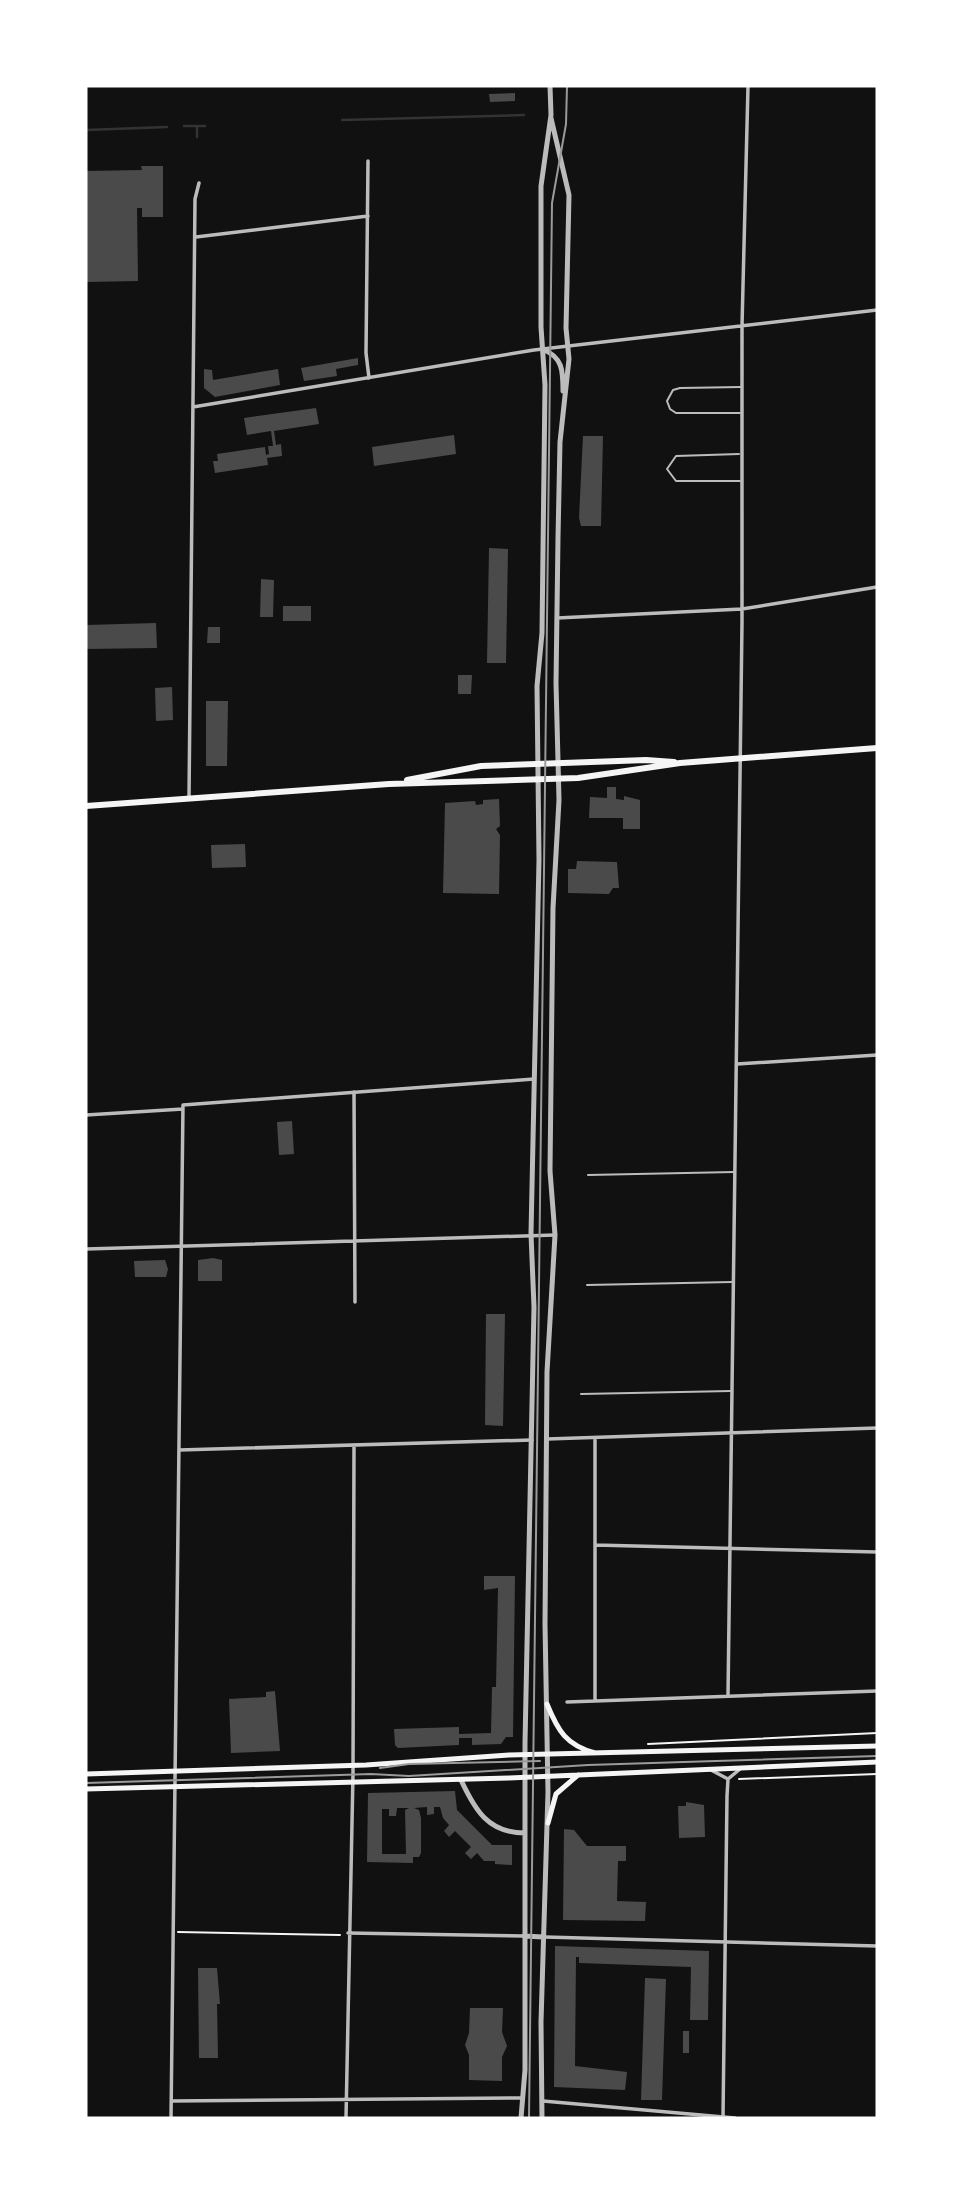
<svg xmlns="http://www.w3.org/2000/svg" width="963" height="2204" viewBox="0 0 963 2204" font-family="'Roboto Condensed',sans-serif">
	<rect width="100%" height="100%" fill="#111"/>
	<g fill="none" stroke-linecap="round" stroke-linejoin="round">
		<path stroke="#333" stroke-width="2.5" d="M342,120L524,115
			M184,126H205
			M197,127V137
			M86,130L167,127"/>
	</g>
	<path fill="#4a4a4a" fill-rule="evenodd" d="M515,93V101L490,102L489,94Z
		M141,166H163V217H142V208H137L138,281L86,282V171L142,170Z
		M358,358V365L336,369L337,376L304,381L301,368Z
		M204,369L212,370L213,380L278,369L280,385L215,397L204,388Z
		M316,408L319,424L274,431L276,445L281,444L282,456L267,458L268,465L215,473L213,461H218L217,454L265,447L266,455L269,454L268,446H273L271,431L247,435L244,418Z
		M454,435L456,454L374,466L372,447Z
		M583,436H603L601,526H581L579,518Z
		M489,548L508,549L506,663H487Z
		M261,579L274,580L273,617H260Z
		M283,606H311V621H283Z
		M156,623L157,648L86,649V625Z
		M208,627H220V643H207Z
		M458,675H472L471,694H458Z
		M172,687L173,720L156,721L155,688Z
		M206,701H228L227,766H206Z
		M607,787H616V799L624,800V796L640,800V829H623V818H589L590,797L607,798Z
		M499,799L500,826L496,829L500,835L499,894L443,893L445,803L475,801L476,805L483,804V800Z
		M245,844L246,867L212,868L211,845Z
		M577,861L617,862L619,888H613L609,894L568,893V869H576Z
		M292,1121L294,1154L279,1155L277,1122Z
		M213,1258L222,1260V1281H198V1260Z
		M165,1260L168,1269L166,1277H135L134,1261Z
		M486,1314H505L503,1426L485,1425Z
		M484,1576H515L513,1737H506L501,1744L472,1745V1738H459V1745L398,1748L395,1745L394,1729L459,1727V1734L491,1733L492,1687H496L498,1588L484,1590Z
		M275,1691L280,1751L231,1753L229,1699L266,1697V1692Z
		M455,1791L457,1810L492,1845H512V1865L495,1864V1861H484L477,1853L471,1859L465,1853L471,1847L455,1831L449,1837L444,1831L449,1825L443,1818L440,1807H434V1814L427,1815V1807L414,1808L419,1810L421,1818V1853L419,1857H413V1863L367,1862L368,1793ZM397,1808H409L405,1810L406,1854H382V1809H389V1816H396Z
		M686,1802L704,1805L705,1837L679,1838L678,1806H686Z
		M564,1829L574,1830L587,1846H626V1861H618L617,1901L646,1902L645,1921L563,1920Z
		M555,1946L709,1951L708,2020H690L691,1967L579,1963V1957H576L575,2066L627,2072L625,2090L554,2087Z
		M198,1968H217L220,2004H217L218,2058H199Z
		M645,1978L666,1979L662,2100H641Z
		M470,2008H503L502,2032L507,2046L502,2057V2081L469,2080V2055L465,2045L469,2033Z
		M683,2031H689V2053H683Z"/>
	<g fill="none" stroke-linecap="round" stroke-linejoin="round">
		<path stroke="#f5f5f5" stroke-width="2" d="M648,1744L877,1733
			M739,1779L877,1774
			M178,1932L340,1935"/>
		<path stroke="#bcbcbc" stroke-width="2" d="M740,413H676L670,409L667,401L673,390L680,388L741,387
			M739,454L676,456L667,469L676,481H740
			M588,1175L734,1172
			M587,1285L732,1282
			M581,1394L731,1391"/>
		<path stroke="#bcbcbc" stroke-width="3.5" d="M368,161L366,353L369,378
			M196,237L368,216
			M193,407L534,350L877,310
			M557,618L742,609L877,587
			M189,798L195,199L199,183
			M737,1064L877,1055
			M354,1092L355,1302
			M86,1115L183,1109
			M86,1249L555,1235
			M547,1439L877,1428
			M179,1450L532,1440
			M595,1545L877,1552
			M728,1696L742,623V326L748,86
			M595,1700V1438
			M567,1702L877,1691
			M711,1770L728,1779
			M348,1933L524,1936
			M545,1937L877,1946
			M171,2101L522,2098
			M543,2101L735,2118
			M171,2118L183,1105L534,1079
			M346,2118L353,1774L354,1445
			M723,2118L727,1796L728,1779L740,1769"/>
		<path stroke="#bcbcbc" stroke-width="5" d="M542,349C563,357 563,371 563,391
			M461,1780C475,1810 488,1833 525,1833
			M524,1936L543,1937
			M521,2118L525,2070V1743L534,1307L531,1234L539,860L537,686L542,633L545,385L541,327V186L551,115L550,86
			M542,2118L541,2022L548,1792L545,1624L547,1372L555,1235L550,1171L553,908L559,800L556,683L558,538L560,442L569,359L566,328L569,195L551,118"/>
		<path stroke="#f5f5f5" stroke-width="5" d="M547,1704C558,1731 566,1745 595,1753
			M86,1774L366,1765L509,1755L877,1746
			M86,1789L509,1778L877,1762
			M548,1823L556,1794L578,1775"/>
		<path stroke="#f5f5f5" stroke-width="6" d="M407,780L481,766L646,760L674,762
			M86,806L389,784L578,778L680,763L877,748"/>
		<path stroke="#9a9a9a" stroke-width="2" d="M380,1768L409,1764L540,1761
			M86,1783L371,1774L409,1776L588,1765L877,1756
			M529,2118L552,203L566,124L567,86"/>
	</g>
	<rect width="963" height="2204" fill="none" stroke="#ffffff" stroke-width="175"/>
</svg>
